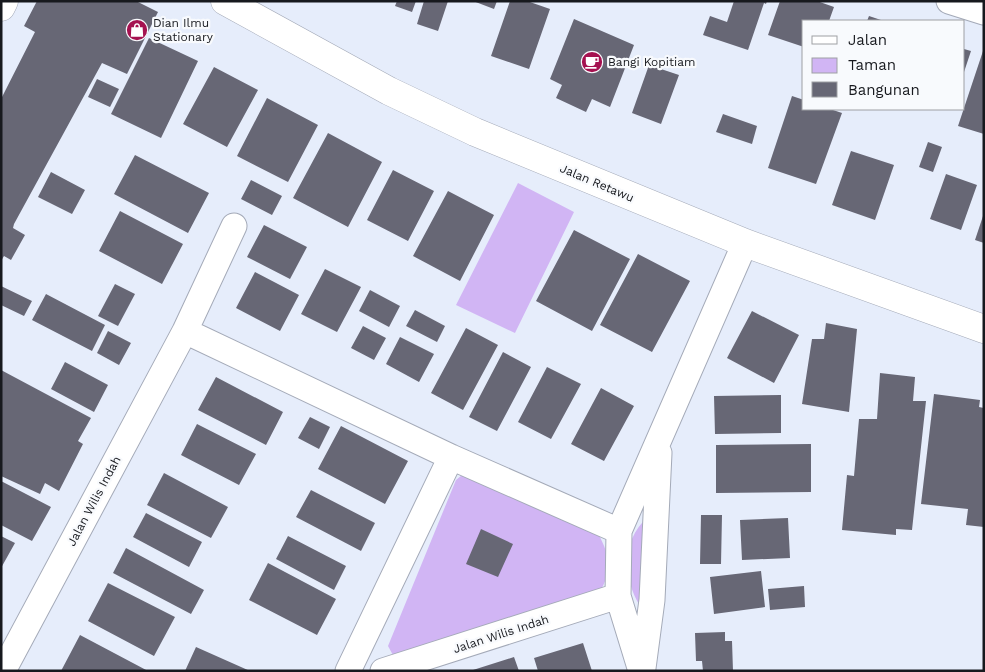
<svg xmlns="http://www.w3.org/2000/svg" width="985" height="672" viewBox="0 0 985 672" font-family="'Work Sans',sans-serif">
	<rect width="100%" height="100%" fill="#e6edfb"/>
	<path fill="#d1b5f4" d="M518,183L574,212L515,333L456,305Z
		M462,475L598,533C610,557 613,567 600,592L394,657L388,646L456,480Z
		M648,517L640,606C623,579 621,540 648,517Z"/>
	<path fill="#676775" d="M37,1H136L158,12L127,74L102,63L14,224L13,228L25,235L11,260L4,256L1,261V99L35,32L24,26Z
		M397,1H416L412,12L395,6Z
		M424,1H448L438,31L417,24Z
		M473,1H497L494,9Z
		M510,1H527L550,9L529,69L491,56Z
		M734,1H767L766,4L764,3L748,50L703,35L710,16L727,22Z
		M780,1H817L834,7L829,21H804V47L768,35Z
		M869,16L884,21H867Z
		M574,19L634,45L610,107L592,99L586,112L556,98L562,85L550,79Z
		M149,38L198,61L161,138L111,114Z
		M964,49L971,51L964,72Z
		M983,51H984V134L958,126Z
		M649,65L679,75L661,124L632,113Z
		M214,67L258,90L227,147L183,124Z
		M97,79L119,89L110,107L88,97Z
		M792,96L804,100V109H830L842,113L816,184L768,168Z
		M267,98L318,125L288,182L237,156Z
		M723,114L757,126L752,144L716,132Z
		M328,133L382,162L348,227L293,198Z
		M928,142L942,147L933,172L919,167Z
		M851,151L894,165L875,220L832,205Z
		M135,155L209,193L188,233L114,194Z
		M393,170L434,191L408,241L367,220Z
		M51,172L85,190L72,214L38,197Z
		M946,174L977,185L961,230L930,219Z
		M251,180L282,196L272,215L241,199Z
		M448,191L494,215L460,281L413,256Z
		M120,211L183,244L162,284L99,251Z
		M983,216H984V243L975,240Z
		M264,225L307,247L290,279L247,257Z
		M574,230L630,259L592,331L536,301Z
		M638,254L690,281L652,352L600,325Z
		M325,269L361,287L337,332L301,314Z
		M255,272L299,295L280,331L236,308Z
		M115,284L135,294L118,326L98,316Z
		M1,286L32,301L24,316L1,305Z
		M370,290L400,306L389,327L359,311Z
		M46,294L105,325L92,351L32,320Z
		M415,310L445,326L437,342L406,326Z
		M752,311L799,335L774,383L727,358Z
		M826,323L857,329L849,412L802,404L812,339H824Z
		M363,326L386,338L374,360L351,348Z
		M466,328L498,345L463,410L431,393Z
		M108,331L131,343L119,365L97,353Z
		M400,337L434,354L419,382L386,364Z
		M503,352L531,367L497,431L469,417Z
		M65,362L108,385L94,412L51,389Z
		M547,367L581,384L551,439L518,422Z
		M1,370L91,418L78,441L83,444L59,491L45,483L40,494L1,476Z
		M880,373L915,377L913,401H926L912,530L896,529V535L842,530L847,475L854,476L859,419H877Z
		M216,377L283,412L266,445L198,410Z
		M601,388L634,406L604,461L571,444Z
		M934,394L980,400L979,407L984,408V527L966,525L968,509L921,504Z
		M781,395V433L715,434L714,396Z
		M310,417L330,427L319,449L298,438Z
		M197,424L256,454L239,485L181,455Z
		M341,426L408,461L385,504L318,469Z
		M811,444V492L716,493V445Z
		M164,473L228,507L211,538L147,505Z
		M1,481L51,507L32,541L1,525Z
		M311,490L375,523L361,551L296,517Z
		M146,513L202,542L189,567L133,537Z
		M701,515H722L721,564H700Z
		M788,518L790,558L742,560L740,520Z
		M481,529L513,544L498,577L466,564Z
		M1,536L15,543L1,568Z
		M288,536L346,566L334,590L276,559Z
		M126,548L204,590L191,614L113,573Z
		M268,563L336,599L317,635L249,600Z
		M761,571L765,607L714,614L710,577Z
		M108,583L175,617L154,656L88,621Z
		M804,586L805,607L770,610L768,589Z
		M725,632V641H732L733,671H703L702,661H696L695,633Z
		M80,635L148,671H61Z
		M583,643L592,671H538L534,658Z
		M196,647L250,671H185Z
		M514,657L519,671H473V670Z"/>
	<g fill="none" stroke-linecap="round" stroke-linejoin="round">
		<g stroke="#a4aab8" stroke-width="27">
			<path id="minor" d="M949,1L984,12
				M185,331L234,226
				M643,668L652,600L659,453
				M3,671L185,331L451,457L619,531
				M348,671L451,457
				M383,671L618,596
				M641,671L618,596L619,531L745,243"/>
		</g>
		<g stroke="#a4aab8" stroke-width="29">
			<path id="secondary" d="M225,1L389,91L475,132L745,243L984,329
				M1,7L4,1"/>
		</g>
		<use href="#minor" stroke="#fff" stroke-width="25"/>
		<use href="#secondary" stroke="#fff" stroke-width="28"/>
	</g>
	<defs>
		<g id="shop-disc" transform="scale(1.125)"><circle r="9.5" fill="#a51250" stroke="#f8fafd"/><path d="M-5-2.5h2.3a2.7 3.5 0 0 1 5.4 0H5L5.5 6h-11ZM-1.5-2.5h3a1.5 2.3 0 0 0-3 0Z" fill="#fff"/></g>
		<g id="cafe-disc" transform="scale(1.125)"><circle r="9.5" fill="#a51250" stroke="#f8fafd"/><path d="M-5.5-4.5H6V0H3Q3 3.5 0 3.5H-2.5Q-5.5 3.5-5.5 0ZM3-3.2v2h1.7v-2ZM-6 4.5H4V6H-6Z" fill="#fff"/></g>
	</defs>
	<g fill-rule="evenodd">
		<use href="#shop-disc" x="137" y="30"/>
		<use href="#cafe-disc" x="592" y="62"/>
	</g>
	<g text-anchor="middle" dominant-baseline="central" stroke-width="4.5" stroke-linejoin="round" paint-order="stroke">
		<g font-size="12" fill="#17191e" stroke="#f8fafd" text-anchor="start">
			<text x="153" y="23">Dian Ilmu<tspan x="153" dy="14">Stationary</tspan></text>
			<text x="608" y="62">Bangi Kopitiam</text>
		</g>
		<g font-size="12" fill="#17191e" stroke="#f8fafd">
			<text transform="translate(597 183) rotate(23)">Jalan Retawu</text>
			<text transform="translate(94 501) rotate(-62)">Jalan Wilis Indah</text>
			<text transform="translate(501 634) rotate(-18)">Jalan Wilis Indah</text>
		</g>
	</g>
	<rect width="985" height="672" fill="none" stroke="#17191e" stroke-width="5"/>
	<rect x="802" y="20" width="162" height="90" fill="#f8fafd" stroke="#9ea0a4"/>
	<rect x="812" y="36" width="25" height="8" fill="#ffffff" stroke="#9ea0a4"/>
	<text x="848" y="45" font-size="15" fill="#17191e">Jalan</text>
	<rect x="812" y="58" width="25" height="15" fill="#d1b5f4" stroke="#9ea0a4"/>
	<text x="848" y="70" font-size="15" fill="#17191e">Taman</text>
	<rect x="812" y="82" width="25" height="15" fill="#676775" stroke="#9ea0a4"/>
	<text x="848" y="95" font-size="15" fill="#17191e">Bangunan</text>
</svg>
